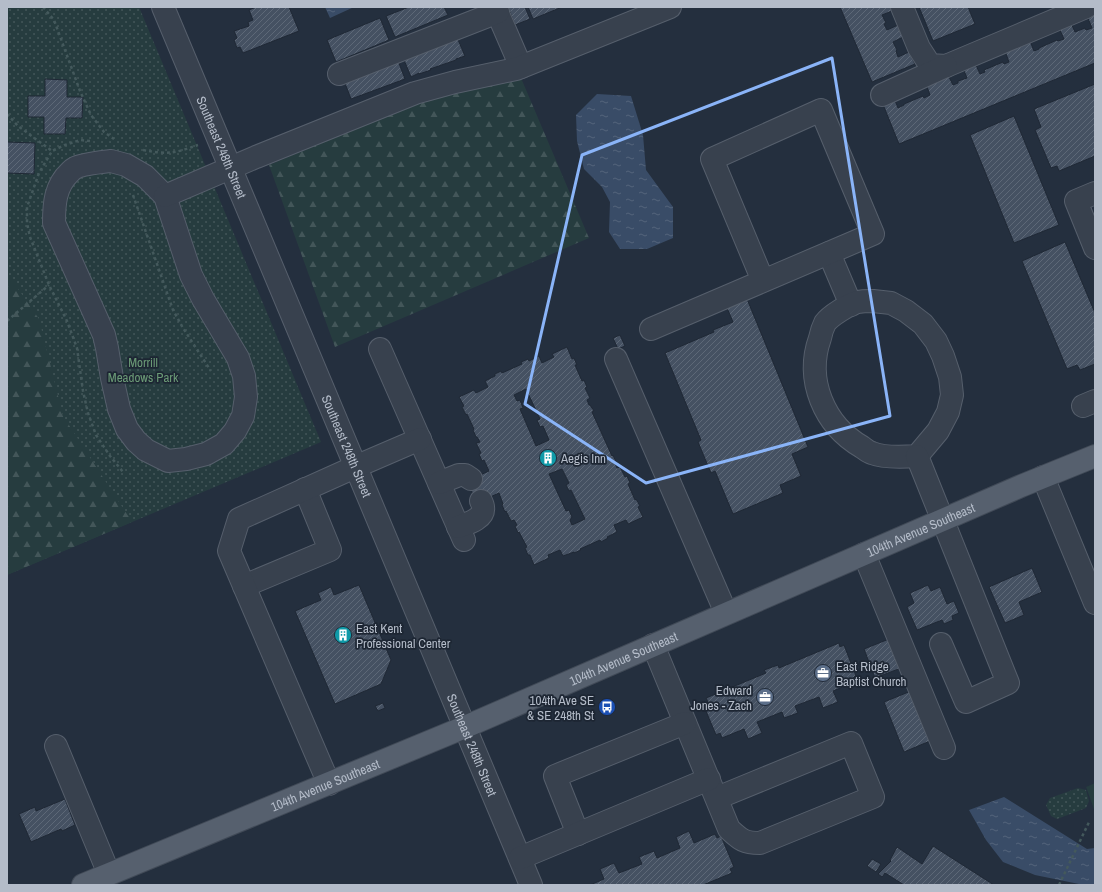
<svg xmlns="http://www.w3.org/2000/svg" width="1102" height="892" viewBox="0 0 1102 892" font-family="'Archivo Narrow',sans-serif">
	<defs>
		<pattern id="grass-dots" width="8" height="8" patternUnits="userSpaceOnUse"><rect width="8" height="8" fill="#263c3f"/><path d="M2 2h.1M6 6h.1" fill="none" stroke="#435659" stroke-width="1.8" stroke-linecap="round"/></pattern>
		<pattern id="forest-firs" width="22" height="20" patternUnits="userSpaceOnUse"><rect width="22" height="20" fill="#263c3f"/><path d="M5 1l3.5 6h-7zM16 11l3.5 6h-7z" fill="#435659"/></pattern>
		<pattern id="water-ripples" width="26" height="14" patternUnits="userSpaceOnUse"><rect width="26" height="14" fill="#394c67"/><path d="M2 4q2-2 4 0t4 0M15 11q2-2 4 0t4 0" fill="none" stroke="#53647b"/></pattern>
		<pattern id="building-hatch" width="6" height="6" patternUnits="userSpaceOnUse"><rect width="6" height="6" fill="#455162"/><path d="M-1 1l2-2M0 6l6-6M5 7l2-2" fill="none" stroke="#5d6877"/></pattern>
	</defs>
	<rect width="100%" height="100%" fill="#242f3e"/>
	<path fill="url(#grass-dots)" d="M7,7H139L321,442L7,575Z
		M1078,788L1086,790L1089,801L1086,808L1057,819L1051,816L1046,805L1050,798Z"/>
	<path fill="url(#forest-firs)" d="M521,78L589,238L335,347L269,165L425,100Z
		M7,273L39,319L63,416L132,522L7,575Z"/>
	<path fill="#263c3f" d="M1095,783V812L1086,787Z"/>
	<path fill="url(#water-ripples)" d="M325,7H354L330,18Z
		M597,94L631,96L643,135L646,170L673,207V238L647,249H620L609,232L610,202L602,187L584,169L577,141L576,115Z
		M1004,797L1087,849L1095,848V884H1079L1035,875L1003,862L986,840L969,810Z"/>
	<path fill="url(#building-hatch)" stroke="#1f2835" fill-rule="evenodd" d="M256,7H289L299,31L243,53L240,47L237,48L234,40L237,38L234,31L249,26L248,22L253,20L249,10Z
		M409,7H444L448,15L395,37L386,16Z
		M508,7H525L530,19L515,25Z
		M528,7H562L533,19Z
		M840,7H890L892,11L882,15L886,23L884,24L887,30L898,25L903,37L893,42L897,50L896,51L898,57L909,52L915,64L872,82Z
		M919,7H968L975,24L933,41Z
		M1095,13V63L899,144L882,102L894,98L898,108L904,105V104L923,96L924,98L930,95L926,84L948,75L953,85L958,83V81L967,78L963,68L975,63L980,74L985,72L984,70L1003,62L1004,64L1009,62L1005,51L1030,41L1034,51L1039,49V48L1057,40L1058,41L1064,39L1059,28L1071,23L1075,32L1085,28L1086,30L1092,28L1087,16Z
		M380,18L389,40L336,62L327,40Z
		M456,35L465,56L456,59V60L430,69L431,70L419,74V73L411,77L402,55Z
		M397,58L405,79L351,99L343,78Z
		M45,79L67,80V97H83L82,118H66L65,134H44V117H28V96H45Z
		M1095,84V156L1059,171L1057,166L1051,168L1035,130L1041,127L1034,109Z
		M1014,116L1059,225L1014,243L970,135Z
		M7,142L35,143L34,174L7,173Z
		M1065,242L1095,313V364L1080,370L1077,365L1067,369L1022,261Z
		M747,299L808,447L792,454L801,476L780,485L783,493L733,514L715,471L711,473L698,442L701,440L665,353L714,332L713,330L733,322L727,308Z
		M620,335L625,346L618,349L613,338Z
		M567,347L572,359L574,358L577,365H575L582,381L584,380L587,387L585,388L590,398L587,400L589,405H590L594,411L592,412L612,456L613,455L616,462L615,463L617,468L620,467L625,477L627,476L630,483L628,484L635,500L636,499L640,506L638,507L643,517L628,524L626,520L614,525L617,532L607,537L608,538L601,542L600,540L580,549L581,550L574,553V552L563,556L560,550L548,555L549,558L534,565L530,555H528L525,548L527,547L519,532L518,533L515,526L517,525L514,520L511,521L506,511L505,512L502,505L503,504L499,493L477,503L467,481L489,471L484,460L482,461L479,454L481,453L476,443L480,442L477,437H476L473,430L474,429L467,414L466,415L462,407L464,406L459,397L474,390L476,393L488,387L485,381L495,376V374L501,371L502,373L522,364L521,362L528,359L529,361L539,356L542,363L554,357L552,354ZM526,389L540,419L537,420L540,427L543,426L549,440L536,446L520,409L523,408L520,400L517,401L514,395ZM562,469L569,483L566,485L569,491L571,490L585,519L572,525L570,520L572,517L569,510L566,511L549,474Z
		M1032,568L1042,592L1019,602L1024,615L1005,623L989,587Z
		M359,585L391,660L381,684L335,704L295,611L321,600L318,593L331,587L334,595Z
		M928,585L931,591L940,587L947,604L954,601L959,613L952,616L953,620L944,624L942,620L917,630L907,607L914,603L910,593Z
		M889,639L901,668L875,678L864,649Z
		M839,643L840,647L844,645L856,676L853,678L855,682L833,691L838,702L823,708L819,697L795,706L798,713L784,718L782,712L757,722L762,733L748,739L744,729L722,738L720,733L716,735L703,704L708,702L706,698L766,673L764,670L778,665L779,668Z
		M911,691L930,741L904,752L884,702Z
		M383,703L385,708L378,711L375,706Z
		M65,799L75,825L62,831L61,829L31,842L19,814L35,807L36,811Z
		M689,831L694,843L715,834L717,838L721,836L734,867L730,869L732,873L703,885H590L604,879L600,869L614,863L619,873L642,864L639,857L654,851L657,858L680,848L676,837Z
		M933,846L994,885H904L885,873L882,877L878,874L891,861L890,860L897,847L922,864Z
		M872,859L881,864L876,872L867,866Z"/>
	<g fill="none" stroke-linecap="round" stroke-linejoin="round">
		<g stroke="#565f6c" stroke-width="24">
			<g id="minor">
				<path id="s1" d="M163,7L531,885"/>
				<path d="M495,7L521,67"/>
				<path d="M902,7L919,48L930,65L946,66L1086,7"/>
				<path d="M339,74L498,12"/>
				<path d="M882,95L946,66"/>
				<path d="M111,161L126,165L145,176L165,196L191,275L203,299L238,358L244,376L246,397L243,416L235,431L224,444L206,454L186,459L168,461L146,450L136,441L127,429L119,409L112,378L107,348L104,335L54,223C54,204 55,186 70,172C72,170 73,169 75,168C82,164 103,162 111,161Z"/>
				<path d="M1095,193L1076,201L1095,248"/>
				<path d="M165,196L256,157L415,93L455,82L516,69L670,7"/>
				<path d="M829,253L851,305"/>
				<path d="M873,301L891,303L906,311L923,324L936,341L943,356L950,377L952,395L948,412L938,431L917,456C904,457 884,458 872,453C868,452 865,449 862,447C824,425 805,380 820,338C821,333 823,327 825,323C830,316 849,304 858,302C862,301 868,301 873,301Z"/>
				<path d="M651,329C725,297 799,266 873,234L821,110L712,159L763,281"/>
				<path d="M380,349L464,540"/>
				<path d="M616,359L726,613"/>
				<path d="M1083,406L1095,401"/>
				<path d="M917,456L1008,683L966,702L941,644"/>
				<path d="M1043,477L1095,603"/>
				<path d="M439,483L459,475H465L471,479"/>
				<path d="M458,527C466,524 485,519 483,507C483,505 482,503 481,501"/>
				<path d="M864,554L944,748"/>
				<path d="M244,586L330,550L305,489"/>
				<path d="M653,645L729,829C741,840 744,843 760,843L873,797L851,743L717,798"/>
				<path d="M56,746L109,874"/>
				<path d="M329,784L229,551L239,519L355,467L420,439"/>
				<path d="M578,834L555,776L685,723"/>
				<path d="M520,858L709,779"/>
			</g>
		</g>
		<g stroke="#414a57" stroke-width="24">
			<g id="major">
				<path id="s2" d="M83,885L465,727L1021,486L1095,456"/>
			</g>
		</g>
		<path stroke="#44595c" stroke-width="2.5" stroke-dasharray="3 3" stroke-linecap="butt" d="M43,7L54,20L80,91L91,115L104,132L114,139
			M7,114L18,126L52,151
			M90,141L80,140L65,145L52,151L39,173L27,207V223L30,237L49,285L67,321L77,348L83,391L88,413L96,435L110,456L123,472
			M143,150C168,155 175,153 198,145
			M133,195L173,310L183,328L211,371
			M7,321L49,285
			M1059,885L1090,820"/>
		<use href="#minor" stroke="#38414e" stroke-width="22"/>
		<use href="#major" stroke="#56606e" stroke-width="22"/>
	</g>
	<path fill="none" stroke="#8ab4f8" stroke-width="3" stroke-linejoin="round" d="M832,58L890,416L646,483L525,404L582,155Z"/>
	<defs>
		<g id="building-disc" transform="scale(0.9)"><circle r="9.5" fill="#0f9aa8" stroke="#1d2633"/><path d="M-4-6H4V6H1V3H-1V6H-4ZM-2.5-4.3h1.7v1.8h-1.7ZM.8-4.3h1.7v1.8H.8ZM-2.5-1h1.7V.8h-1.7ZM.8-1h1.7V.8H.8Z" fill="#fff"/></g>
		<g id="office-disc" transform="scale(0.9)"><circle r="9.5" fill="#5c6f8a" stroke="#1d2633"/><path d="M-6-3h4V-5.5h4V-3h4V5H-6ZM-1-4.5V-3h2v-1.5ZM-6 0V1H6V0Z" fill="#fff"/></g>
		<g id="bus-disc" transform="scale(0.9)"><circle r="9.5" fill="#1a4fb4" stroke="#1d2633"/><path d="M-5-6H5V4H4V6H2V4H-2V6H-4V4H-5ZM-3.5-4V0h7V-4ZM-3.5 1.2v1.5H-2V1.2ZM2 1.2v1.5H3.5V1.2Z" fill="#fff"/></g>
	</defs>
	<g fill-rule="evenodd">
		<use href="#building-disc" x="548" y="458"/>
		<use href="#building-disc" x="343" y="635"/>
		<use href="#office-disc" x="823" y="673"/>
		<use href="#office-disc" x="765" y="697"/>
		<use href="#bus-disc" x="607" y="707"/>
	</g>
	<g text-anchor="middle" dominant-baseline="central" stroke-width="3.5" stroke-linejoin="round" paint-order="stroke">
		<g font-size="13" fill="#b4bcc9" stroke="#1d2633">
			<text stroke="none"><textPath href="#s1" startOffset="152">Southeast 248th Street</textPath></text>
			<text stroke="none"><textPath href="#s1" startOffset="476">Southeast 248th Street</textPath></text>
			<text stroke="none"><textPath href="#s2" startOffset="910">104th Avenue Southeast</textPath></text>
			<text stroke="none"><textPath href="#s2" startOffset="586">104th Avenue Southeast</textPath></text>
			<text stroke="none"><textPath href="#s1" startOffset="800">Southeast 248th Street</textPath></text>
			<text stroke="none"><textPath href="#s2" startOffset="262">104th Avenue Southeast</textPath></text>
		</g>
		<g font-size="13" fill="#6b9a76" stroke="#1d2633">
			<text x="143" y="362">Morrill<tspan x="143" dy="15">Meadows Park</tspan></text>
		</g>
		<g font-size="13" fill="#b4bcc9" stroke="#1d2633" text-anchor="start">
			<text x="561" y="458">Aegis Inn</text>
			<text x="356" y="628">East Kent<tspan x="356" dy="15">Professional Center</tspan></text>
			<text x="836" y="666">East Ridge<tspan x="836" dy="15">Baptist Church</tspan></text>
			<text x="752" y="690" text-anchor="end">Edward<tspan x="752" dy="15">Jones - Zach</tspan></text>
			<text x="594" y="700" text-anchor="end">104th Ave SE<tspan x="594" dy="15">&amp; SE 248th St</tspan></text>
		</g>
	</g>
	<rect width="1102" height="892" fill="none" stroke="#b4bcc9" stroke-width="16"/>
</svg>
